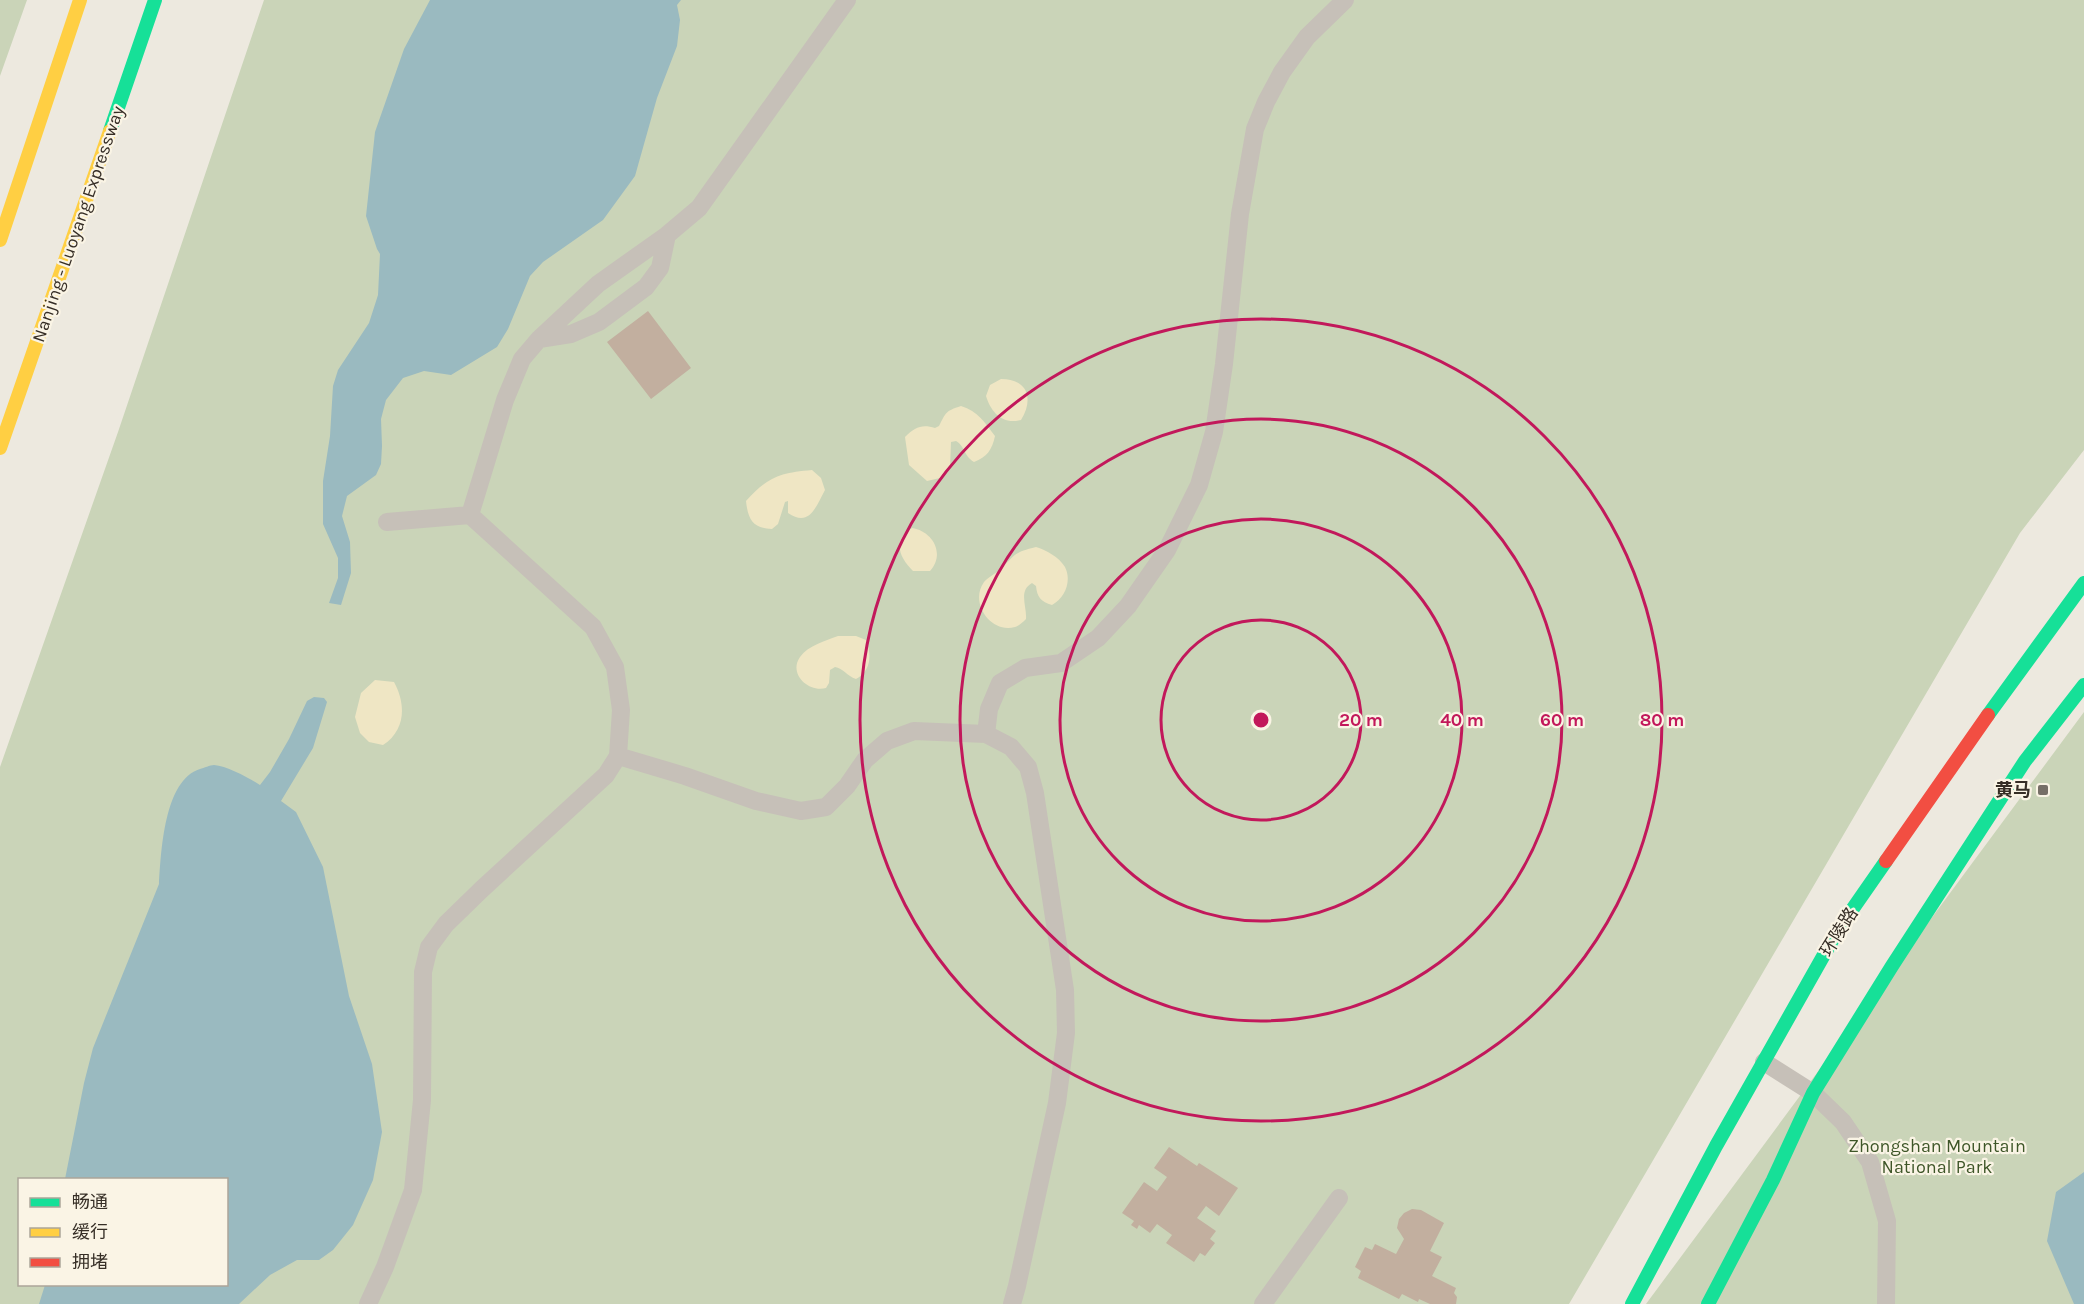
<svg xmlns="http://www.w3.org/2000/svg" width="2084" height="1304" viewBox="0 0 2084 1304" font-family="Karla,'Noto Sans SC',sans-serif">
	<rect width="100%" height="100%" fill="#ede9df"/>
	<path fill="#cad4b8" fill-rule="evenodd" d="M0,0H27L0,76Z
		M264,0H2084V450L2020,533L1569,1304H0V767L118,432ZM20,1180H226V1284H20Z
		M2084,712V1304H1646Z"/>
	<path fill="#efe6c4" d="M1001,379C1028,379 1034,399 1021,420C1002,425 991,412 986,396L990,385Z
		M961,406C978,411 985,423 995,436C992,450 987,457 974,462C963,455 965,446 956,441L951,442L950,469L940,478L927,481L909,465L905,437C915,427 922,424 935,428L939,426C946,413 945,411 961,406Z
		M812,470L821,478L825,490C816,506 810,528 788,513V501L785,502L778,524L772,529C753,528 748,520 746,501C768,477 779,473 812,470Z
		M912,528C932,531 946,553 930,571H913C899,557 892,540 912,528Z
		M1036,547C1046,550 1059,557 1065,567C1072,581 1065,598 1052,605C1041,602 1037,597 1036,586L1032,583C1018,591 1027,606 1026,619C1023,622 1019,626 1015,627C991,634 969,603 984,582C988,577 997,573 1002,568C1016,553 1016,552 1036,547Z
		M838,636H856L866,640C872,655 871,671 856,679C847,676 843,668 835,667L830,670L829,683L826,688C809,693 788,674 800,657C809,645 825,641 838,636Z
		M375,680L394,682C406,704 406,730 383,745L369,742L360,733L355,717L361,693Z"/>
	<path fill="#9abac0" d="M430,0H681L677,5L680,20L677,46L657,98L635,176L603,220L543,262L530,276L508,329L497,347L451,375L424,371L403,378L386,400L381,419L382,446L381,464L376,475L347,496L342,516L350,542L351,573L341,605L329,603L338,578V558L323,524V481L330,436L333,386L338,370L369,323L378,295L380,254L377,249L366,216L375,132L404,49Z
		M314,697L324,698L327,702L313,748L281,801L296,812L323,867L349,996L372,1064L382,1132L373,1180L353,1225L333,1250L319,1260H297L270,1275L239,1304H39L45,1285L226,1284V1180L65,1179L84,1083L93,1048L159,884C161,852 164,780 200,769C204,768 210,765 214,765C227,766 249,778 260,785L270,772L289,739L307,701Z
		M2084,1172V1304H2074L2047,1241L2056,1192Z"/>
	<path fill="#c2af9f" d="M648,311L691,368L651,399L607,342Z
		M1169,1147L1197,1166L1199,1163L1238,1188L1219,1216L1206,1206L1197,1218L1216,1231L1210,1239L1215,1243L1205,1256L1200,1253L1194,1262L1166,1243L1172,1235L1157,1224L1150,1233L1139,1225L1137,1229L1131,1225L1134,1221L1122,1213L1144,1182L1157,1191L1167,1177L1154,1168Z
		M1412,1209L1421,1210L1444,1223L1430,1251L1442,1257L1432,1276L1456,1288L1454,1293L1457,1297L1456,1304H1430L1419,1299L1418,1302L1402,1294L1399,1299L1358,1278L1361,1271L1355,1267L1365,1247L1372,1250L1375,1244L1396,1254L1404,1239L1397,1228L1399,1219L1404,1213Z"/>
	<g fill="none" stroke-linecap="round" stroke-linejoin="round">
		<path stroke="#c6c0b8" stroke-width="18" d="M539,339L571,334L599,322L646,287L660,268L667,235
			M470,515L505,400L522,359L539,339L598,284L667,235L699,208L847,0
			M986,734L989,709L1000,683L1025,668L1061,663L1098,638L1128,606L1167,550L1199,485L1214,432L1224,364L1240,214L1255,129L1266,102L1282,72L1307,37L1345,0
			M618,756L685,776L756,801L801,811L826,807L847,786L865,760L887,741L914,731L986,734L1011,747L1028,767L1035,793L1065,990L1066,1033L1057,1103L1017,1286L1012,1304
			M1764,1062L1813,1093L1843,1122L1870,1162L1887,1221L1886,1304
			M368,1304L385,1267L413,1190L422,1100L423,972L429,947L446,924L482,889L606,775L618,756L621,710L615,667L593,627L470,515L387,522
			M1263,1304L1339,1198"/>
		<path stroke="#16e098" stroke-width="14" d="M110,131L155,0
			M1988,715L2084,583
			M1632,1304L1716,1146L1838,930L1886,861
			M1708,1304L1773,1180L1813,1093L1892,966L2025,761L2084,685"/>
		<path stroke="#ffcf43" stroke-width="14" d="M0,240L80,0
			M0,448L110,131"/>
		<path stroke="#f24e42" stroke-width="14" d="M1886,861L1988,715"/>
	</g>
	<g fill="none" stroke="#c2185b" stroke-width="3">
		<circle cx="1261" cy="720" r="100"/>
		<circle cx="1261" cy="720" r="201"/>
		<circle cx="1261" cy="720" r="301"/>
		<circle cx="1261" cy="720" r="401"/>
	</g>
	<rect fill="#766f67" stroke="#faf4e5" stroke-width="2" x="2037" y="784" width="12" height="12" rx="3"/>
	<g text-anchor="middle" dominant-baseline="central" stroke-width="4.5" stroke-linejoin="round" paint-order="stroke">
		<g font-size="18" fill="#362e26" stroke="#faf4e5">
			<text transform="translate(78 224) rotate(-71)">Nanjing - Luoyang Expressway</text>
			<text transform="translate(1839 932) rotate(-58)">环陵路</text>
		</g>
		<g font-size="18" font-weight="bold" fill="#362e26" stroke="#faf4e5" text-anchor="end">
			<text x="2031" y="790">黄马</text>
		</g>
		<g font-size="18" fill="#3e5628" stroke="#faf4e5">
			<text x="1937" y="1146">Zhongshan Mountain<tspan x="1937" dy="21">National Park</tspan></text>
		</g>
	</g>
	<circle cx="1261" cy="720" r="9" fill="#c2185b" stroke="#faf4e5" stroke-width="3"/>
	<g font-size="18" text-anchor="middle" font-weight="bold" fill="#c2185b" stroke="#faf4e5" stroke-width="4.5" stroke-linejoin="round" paint-order="stroke">
		<text x="1361" y="726">20 m</text>
		<text x="1462" y="726">40 m</text>
		<text x="1562" y="726">60 m</text>
		<text x="1662" y="726">80 m</text>
	</g>
	<rect x="18" y="1178" width="210" height="108" fill="#faf4e5" stroke="#aca599" stroke-width="1.5"/>
	<rect x="30" y="1198" width="30" height="9" fill="#16e098" stroke="#aca599" stroke-width="1.5"/>
	<text x="72" y="1208" font-size="18" fill="#362e26">畅通</text>
	<rect x="30" y="1228" width="30" height="9" fill="#ffcf43" stroke="#aca599" stroke-width="1.5"/>
	<text x="72" y="1238" font-size="18" fill="#362e26">缓行</text>
	<rect x="30" y="1258" width="30" height="9" fill="#f24e42" stroke="#aca599" stroke-width="1.5"/>
	<text x="72" y="1268" font-size="18" fill="#362e26">拥堵</text>
</svg>
